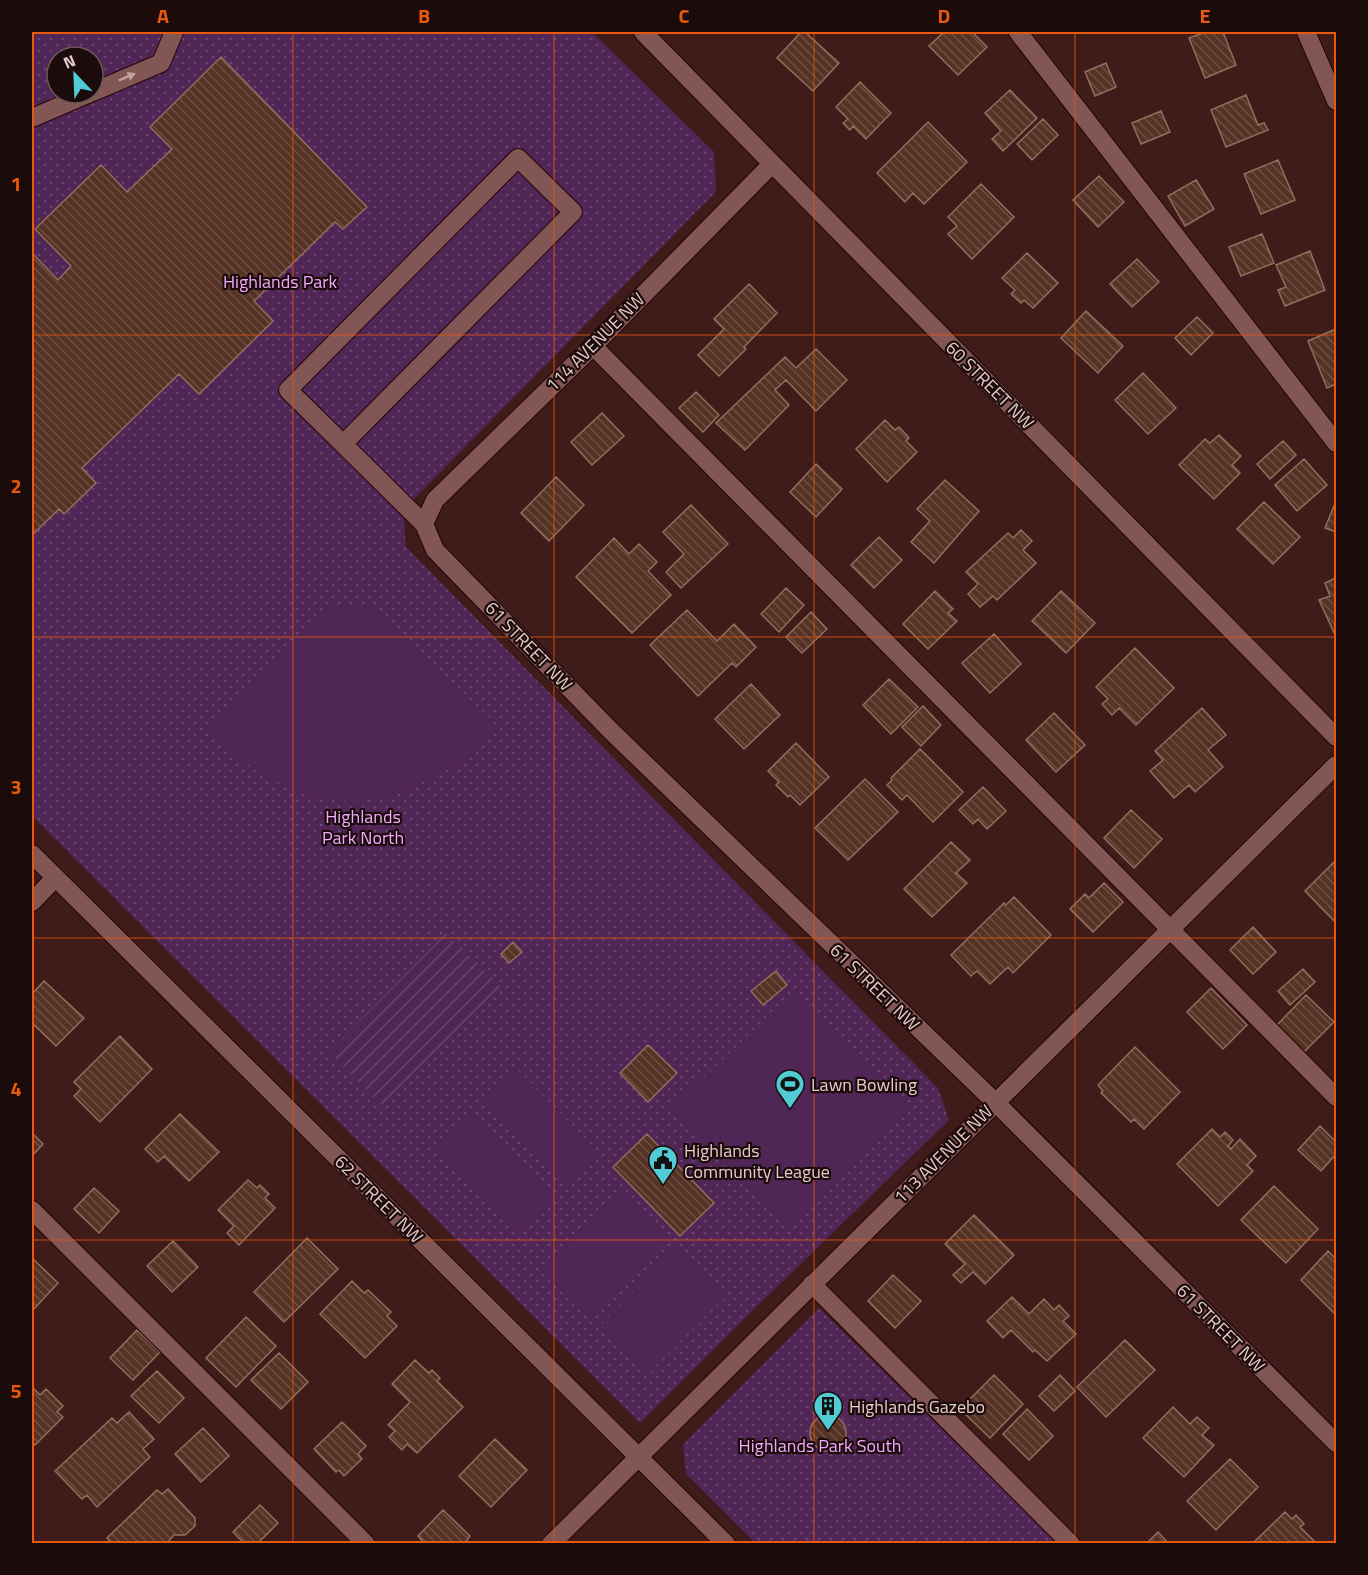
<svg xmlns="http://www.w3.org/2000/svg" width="1368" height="1575" viewBox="0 0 1368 1575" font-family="'Titillium Web',sans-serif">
	<defs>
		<pattern id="park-dots" width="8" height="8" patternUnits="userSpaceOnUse" patternTransform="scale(1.5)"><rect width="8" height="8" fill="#502656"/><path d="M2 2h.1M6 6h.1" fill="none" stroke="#69446d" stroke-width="1.8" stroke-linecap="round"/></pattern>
		<pattern id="garden-furrows" width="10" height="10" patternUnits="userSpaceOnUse" patternTransform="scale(1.5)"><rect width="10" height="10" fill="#502656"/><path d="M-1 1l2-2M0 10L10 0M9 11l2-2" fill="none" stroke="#69446d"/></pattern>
		<pattern id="building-back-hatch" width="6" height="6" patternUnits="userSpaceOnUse" patternTransform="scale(1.5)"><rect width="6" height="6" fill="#553224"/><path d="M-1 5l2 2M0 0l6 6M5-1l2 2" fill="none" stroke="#6d4e42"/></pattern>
	</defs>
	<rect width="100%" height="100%" fill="#3f1b1a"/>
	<path fill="url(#park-dots)" fill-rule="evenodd" d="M32,32H592L714,152L716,192L403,510L406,547L938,1088L949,1120L744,1319L640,1423L32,816ZM57,57H93V93H57Z
		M819,1308L1058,1543H755L686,1474L683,1444Z"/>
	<path fill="url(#garden-furrows)" d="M446,933L501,987L382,1106L329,1052Z"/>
	<path fill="#502656" d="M369,604L495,723L463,762L390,797L352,802L305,795L260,774L207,731L331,606Z
		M792,992L910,1108L789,1228L671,1110Z
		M518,1070L598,1151L564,1185L484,1104Z
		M474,1114L555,1197L517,1234L437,1152Z
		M619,1191L665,1238L587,1317L539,1270Z
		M677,1248L725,1297L647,1375L599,1327Z"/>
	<path fill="url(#building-back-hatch)" stroke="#956d5d" stroke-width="1.5" d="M801,32H805L839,63L813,91L777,58Z
		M944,32H972L987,47L958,75L929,46Z
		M1206,32H1223L1236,65L1205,78L1189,38Z
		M221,57L367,207L343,229L335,222L254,301L273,321L199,394L179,374L82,468L96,483L64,514L59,509L32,535V253L58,280L71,266L35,229L101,165L127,192L172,149L150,127Z
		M1106,63L1116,87L1095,96L1085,72Z
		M860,82L891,113L866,139L853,126L850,130L843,123L848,119L836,107Z
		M1010,90L1037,118L1003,151L992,139L1001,131L985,113Z
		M1246,95L1258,125L1264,123L1268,130L1226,147L1211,110Z
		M1161,111L1170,132L1141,144L1132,123Z
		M1043,119L1058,135L1032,160L1017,144Z
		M928,122L967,162L924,204L913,193L905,202L877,173Z
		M1278,160L1295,200L1261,214L1244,174Z
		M1099,176L1124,202L1098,227L1073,200Z
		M1196,180L1214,209L1185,226L1168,196Z
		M981,184L1014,217L972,259L948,234L957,226L948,217Z
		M1262,234L1274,263L1241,276L1229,247Z
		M1310,251L1325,290L1285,306L1278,290L1286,287L1276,265Z
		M1027,253L1058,283L1033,308L1024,300L1021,303L1011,294L1015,290L1002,278Z
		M1137,259L1159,282L1132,307L1110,284Z
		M749,284L777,313L744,347L746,349L719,376L698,355L724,329L714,319Z
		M1086,311L1123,346L1098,373L1061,338Z
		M1197,317L1213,333L1191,355L1175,338Z
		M1336,329V384L1327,388L1308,341Z
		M816,349L847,380L816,411L786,380L775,390L789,405L745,450L716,423L785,357L796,368Z
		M1143,373L1176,408L1148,434L1115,400Z
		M696,392L719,415L703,432L679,408Z
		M602,413L624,436L592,465L571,442Z
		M885,420L895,430L899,427L909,438L906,441L917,452L887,482L856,449Z
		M1219,435L1241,456L1232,465L1240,473L1214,499L1179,465L1205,439L1210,443Z
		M1283,441L1296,455L1270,479L1257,464Z
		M1304,459L1327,485L1297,511L1275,485Z
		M816,464L842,489L816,517L790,492Z
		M556,477L584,505L549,541L521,513Z
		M945,480L979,511L934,563L911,542L930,521L917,509Z
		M1336,501V532L1325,528Z
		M1264,502L1300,537L1273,564L1237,529Z
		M691,505L728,544L681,588L666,572L684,554L663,532Z
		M1021,530L1032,541L1023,550L1036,563L997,600L993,596L980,607L968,594L978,584L966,572L1008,533L1013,538Z
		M879,537L902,560L874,588L851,565Z
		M614,538L629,554L639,544L657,562L648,571L671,595L632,633L576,577Z
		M1336,578V637L1319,600L1330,596L1325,583Z
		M786,588L804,605L779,632L761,614Z
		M935,591L953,609L948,613L957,621L928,649L903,624Z
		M1061,591L1095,623L1066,653L1032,621Z
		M687,610L717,641L734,624L756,647L736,667L732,663L698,696L650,645Z
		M811,612L827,629L802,653L786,637Z
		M994,634L1021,664L990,693L962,663Z
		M1135,648L1174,688L1136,725L1119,708L1112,715L1102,704L1108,699L1096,687Z
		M889,679L918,707L891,734L863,705Z
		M751,684L780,715L744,749L715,719Z
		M923,706L941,725L921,746L902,727Z
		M1202,708L1226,735L1208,750L1223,767L1195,792L1189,785L1174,798L1150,771L1163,760L1155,751Z
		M1054,713L1085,745L1056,772L1026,740Z
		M796,743L829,777L800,805L790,795L788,797L776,785L779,782L768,771Z
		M920,749L963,792L933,822L907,795L902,800L887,785L892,780L891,778Z
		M865,779L898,812L848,860L815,828Z
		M983,787L1006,811L987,829L978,819L973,824L959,810Z
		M1131,810L1162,839L1134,868L1104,838Z
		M951,842L970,860L956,873L967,883L932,917L904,889Z
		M1334,862L1336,864V923L1305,891Z
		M1104,883L1123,902L1093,932L1070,909L1085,894L1089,898Z
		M1014,897L1051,935L1013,973L1008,967L990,984L977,971L971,976L951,955L1004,903L1006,905Z
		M1253,927L1276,952L1253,974L1230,950Z
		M513,942L522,952L509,963L501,954Z
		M1303,969L1315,982L1290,1005L1278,991Z
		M776,971L787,985L763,1005L751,991Z
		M44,981L84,1018L56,1046L32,1023V994Z
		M1211,988L1247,1025L1223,1049L1187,1012Z
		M1306,995L1334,1022L1302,1054L1275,1027Z
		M120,1036L152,1069L100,1122L74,1096L81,1089L74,1082Z
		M648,1045L677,1073L648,1102L620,1073Z
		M1135,1047L1180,1092L1144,1129L1134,1119L1131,1122L1101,1093L1103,1091L1098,1085Z
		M180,1114L219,1152L189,1181L164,1156L158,1162L145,1149Z
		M1320,1126L1336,1142V1154L1321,1171L1298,1150Z
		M1212,1129L1220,1137L1225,1132L1233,1140L1228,1146L1231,1149L1240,1139L1256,1156L1247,1165L1253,1171L1218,1206L1177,1164Z
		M32,1133L43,1144L32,1156Z
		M647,1134L714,1203L680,1236L613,1167Z
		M248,1180L257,1188L260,1185L269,1194L265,1198L275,1208L239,1245L227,1233L234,1226L218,1210Z
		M1274,1186L1318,1229L1286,1263L1241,1220Z
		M94,1188L119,1211L99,1233L74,1209Z
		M974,1215L1014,1255L985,1284L973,1272L961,1283L953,1275L965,1264L945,1244Z
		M307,1238L338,1269L284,1322L254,1292Z
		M173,1241L198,1267L172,1292L147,1266Z
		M1328,1251L1336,1259V1315L1301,1280Z
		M32,1258L58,1283L34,1309L32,1307Z
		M893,1275L921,1301L895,1328L868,1301Z
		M352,1281L364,1293L368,1290L391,1312L387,1316L397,1326L365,1358L320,1314Z
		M1012,1297L1029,1314L1044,1299L1054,1310L1059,1305L1069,1316L1063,1321L1076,1334L1047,1361L1035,1350L1033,1352L1011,1330L1003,1338L987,1321Z
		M246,1317L276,1346L236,1387L206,1358Z
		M137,1330L160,1352L133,1380L110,1358Z
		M1125,1340L1155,1370L1106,1417L1077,1387Z
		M279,1353L308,1382L281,1409L251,1380Z
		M415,1360L429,1373L432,1370L440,1378L437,1381L463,1407L417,1453L407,1444L402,1450L389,1437L395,1431L388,1425L410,1402L392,1384Z
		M157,1371L184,1398L159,1423L131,1396Z
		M994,1375L1023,1404L990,1438L960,1409Z
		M1060,1375L1075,1391L1054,1411L1039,1396Z
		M33,1388L40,1395L46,1389L63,1406L57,1412L63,1417L35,1445L32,1442Z
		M1173,1407L1190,1424L1197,1417L1209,1428L1202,1435L1214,1445L1184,1477L1143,1438Z
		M1027,1409L1053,1436L1029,1460L1003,1434Z
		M129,1412L154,1439L143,1449L150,1457L97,1507L87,1495L82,1499L55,1471L112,1418L117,1423Z
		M810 1433a18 18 0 1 1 36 0a18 18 0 1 1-36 0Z
		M342,1422L366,1446L358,1454L362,1459L344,1476L339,1470L336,1472L314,1449Z
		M203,1428L229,1456L201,1482L175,1454Z
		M495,1439L527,1470L491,1507L459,1476Z
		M1230,1459L1258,1487L1216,1530L1187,1501Z
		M168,1489L195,1518V1526L185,1535H174L166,1544H113L107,1538L157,1490L162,1494Z
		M260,1505L278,1523L257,1544H245L233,1532Z
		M443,1510L470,1536L464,1544H425L418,1536Z
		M1285,1512L1292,1519L1296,1515L1304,1524L1300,1527L1314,1541L1311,1544H1252Z
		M1158,1532L1169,1544H1147L1148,1542Z"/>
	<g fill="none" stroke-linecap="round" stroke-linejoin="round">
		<g stroke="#240405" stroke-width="20">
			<path id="minor" d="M643,32L1336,737
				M1018,32L1336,443
				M1306,32L1336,101
				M93,92L161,63L174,32
				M32,118L90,93
				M593,346L1336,1097
				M343,444L288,390L518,158L573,212L343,444L424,524L435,550L611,731L995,1102L1336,1443
				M424,524L435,500L593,346L772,164
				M32,854L726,1544
				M32,902L55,878
				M32,1210L366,1544
				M812,1284L1071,1544
				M551,1544L1336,765"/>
		</g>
		<use href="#minor" stroke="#815654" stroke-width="18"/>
	</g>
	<defs><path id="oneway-solid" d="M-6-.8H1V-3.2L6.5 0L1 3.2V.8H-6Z" transform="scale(1.5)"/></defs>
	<use fill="#c2a2a1" href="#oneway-solid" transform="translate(127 77) rotate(-23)"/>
	<path fill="none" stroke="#e8590c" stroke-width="1.5" stroke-opacity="0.55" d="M293,32V1544M554,32V1544M814,32V1544M1075,32V1544M32,335H1336M32,637H1336M32,938H1336M32,1240H1336"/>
	<defs>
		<g id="stadium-pin" transform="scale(1.5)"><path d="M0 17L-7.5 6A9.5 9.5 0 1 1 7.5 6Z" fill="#51ccd5" stroke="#1b0b0b"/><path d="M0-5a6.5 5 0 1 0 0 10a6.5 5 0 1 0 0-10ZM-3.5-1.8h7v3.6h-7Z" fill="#111"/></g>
		<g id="civic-pin" transform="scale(1.5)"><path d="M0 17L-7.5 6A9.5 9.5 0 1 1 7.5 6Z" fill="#51ccd5" stroke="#1b0b0b"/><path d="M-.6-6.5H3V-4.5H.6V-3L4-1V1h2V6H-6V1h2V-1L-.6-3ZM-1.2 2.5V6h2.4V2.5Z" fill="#111"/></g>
		<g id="building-pin" transform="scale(1.5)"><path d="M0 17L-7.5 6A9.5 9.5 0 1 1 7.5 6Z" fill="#51ccd5" stroke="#1b0b0b"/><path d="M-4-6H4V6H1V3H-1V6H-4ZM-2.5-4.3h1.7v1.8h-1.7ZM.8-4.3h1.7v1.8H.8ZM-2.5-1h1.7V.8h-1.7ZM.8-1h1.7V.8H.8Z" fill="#111"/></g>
	</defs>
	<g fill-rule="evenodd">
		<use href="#stadium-pin" x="790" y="1084"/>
		<use href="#civic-pin" x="663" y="1160"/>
		<use href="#building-pin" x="828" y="1406"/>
	</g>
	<g text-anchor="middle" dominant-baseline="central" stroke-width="4.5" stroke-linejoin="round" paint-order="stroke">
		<g font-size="18" fill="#f2a9fd" stroke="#1b0b0b">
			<text x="280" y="281">Highlands Park</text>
			<text x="363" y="816">Highlands<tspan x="363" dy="21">Park North</tspan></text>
			<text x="820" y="1445">Highlands Park South</text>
		</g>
		<g font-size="18" fill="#e5cbca" stroke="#1b0b0b">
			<text transform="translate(595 342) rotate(-45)">114 AVENUE NW</text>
			<text transform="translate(990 385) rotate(45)">60 STREET NW</text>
			<text transform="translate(529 646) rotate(46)">61 STREET NW</text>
			<text transform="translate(875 987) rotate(44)">61 STREET NW</text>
			<text transform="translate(943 1154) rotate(-45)">113 AVENUE NW</text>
			<text transform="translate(379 1199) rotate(45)">62 STREET NW</text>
			<text transform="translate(1221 1328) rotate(45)">61 STREET NW</text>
		</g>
		<g font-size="18" fill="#e5cbca" stroke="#1b0b0b" text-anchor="start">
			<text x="811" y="1084">Lawn Bowling</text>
			<text x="684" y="1150">Highlands<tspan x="684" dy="21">Community League</tspan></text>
			<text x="849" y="1406">Highlands Gazebo</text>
		</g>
	</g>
	<rect width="1368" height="1575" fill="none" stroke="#1b0b0b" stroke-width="66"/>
	<g transform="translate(75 75) rotate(337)"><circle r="28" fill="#1b0b0b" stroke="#6c5857" stroke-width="1.5"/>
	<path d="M0-4.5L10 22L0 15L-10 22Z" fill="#51ccd5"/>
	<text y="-9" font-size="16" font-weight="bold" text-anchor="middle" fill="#e5cbca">N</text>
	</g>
	<rect x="33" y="33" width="1302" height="1509" fill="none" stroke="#e8590c" stroke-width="2"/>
	<g font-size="20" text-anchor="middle" font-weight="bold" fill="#e8590c">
		<text x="163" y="23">A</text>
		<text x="424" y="23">B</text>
		<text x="684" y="23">C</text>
		<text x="944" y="23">D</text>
		<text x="1205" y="23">E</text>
		<text x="16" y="191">1</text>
		<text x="16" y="493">2</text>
		<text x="16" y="794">3</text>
		<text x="16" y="1096">4</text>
		<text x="16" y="1398">5</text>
	</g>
</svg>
